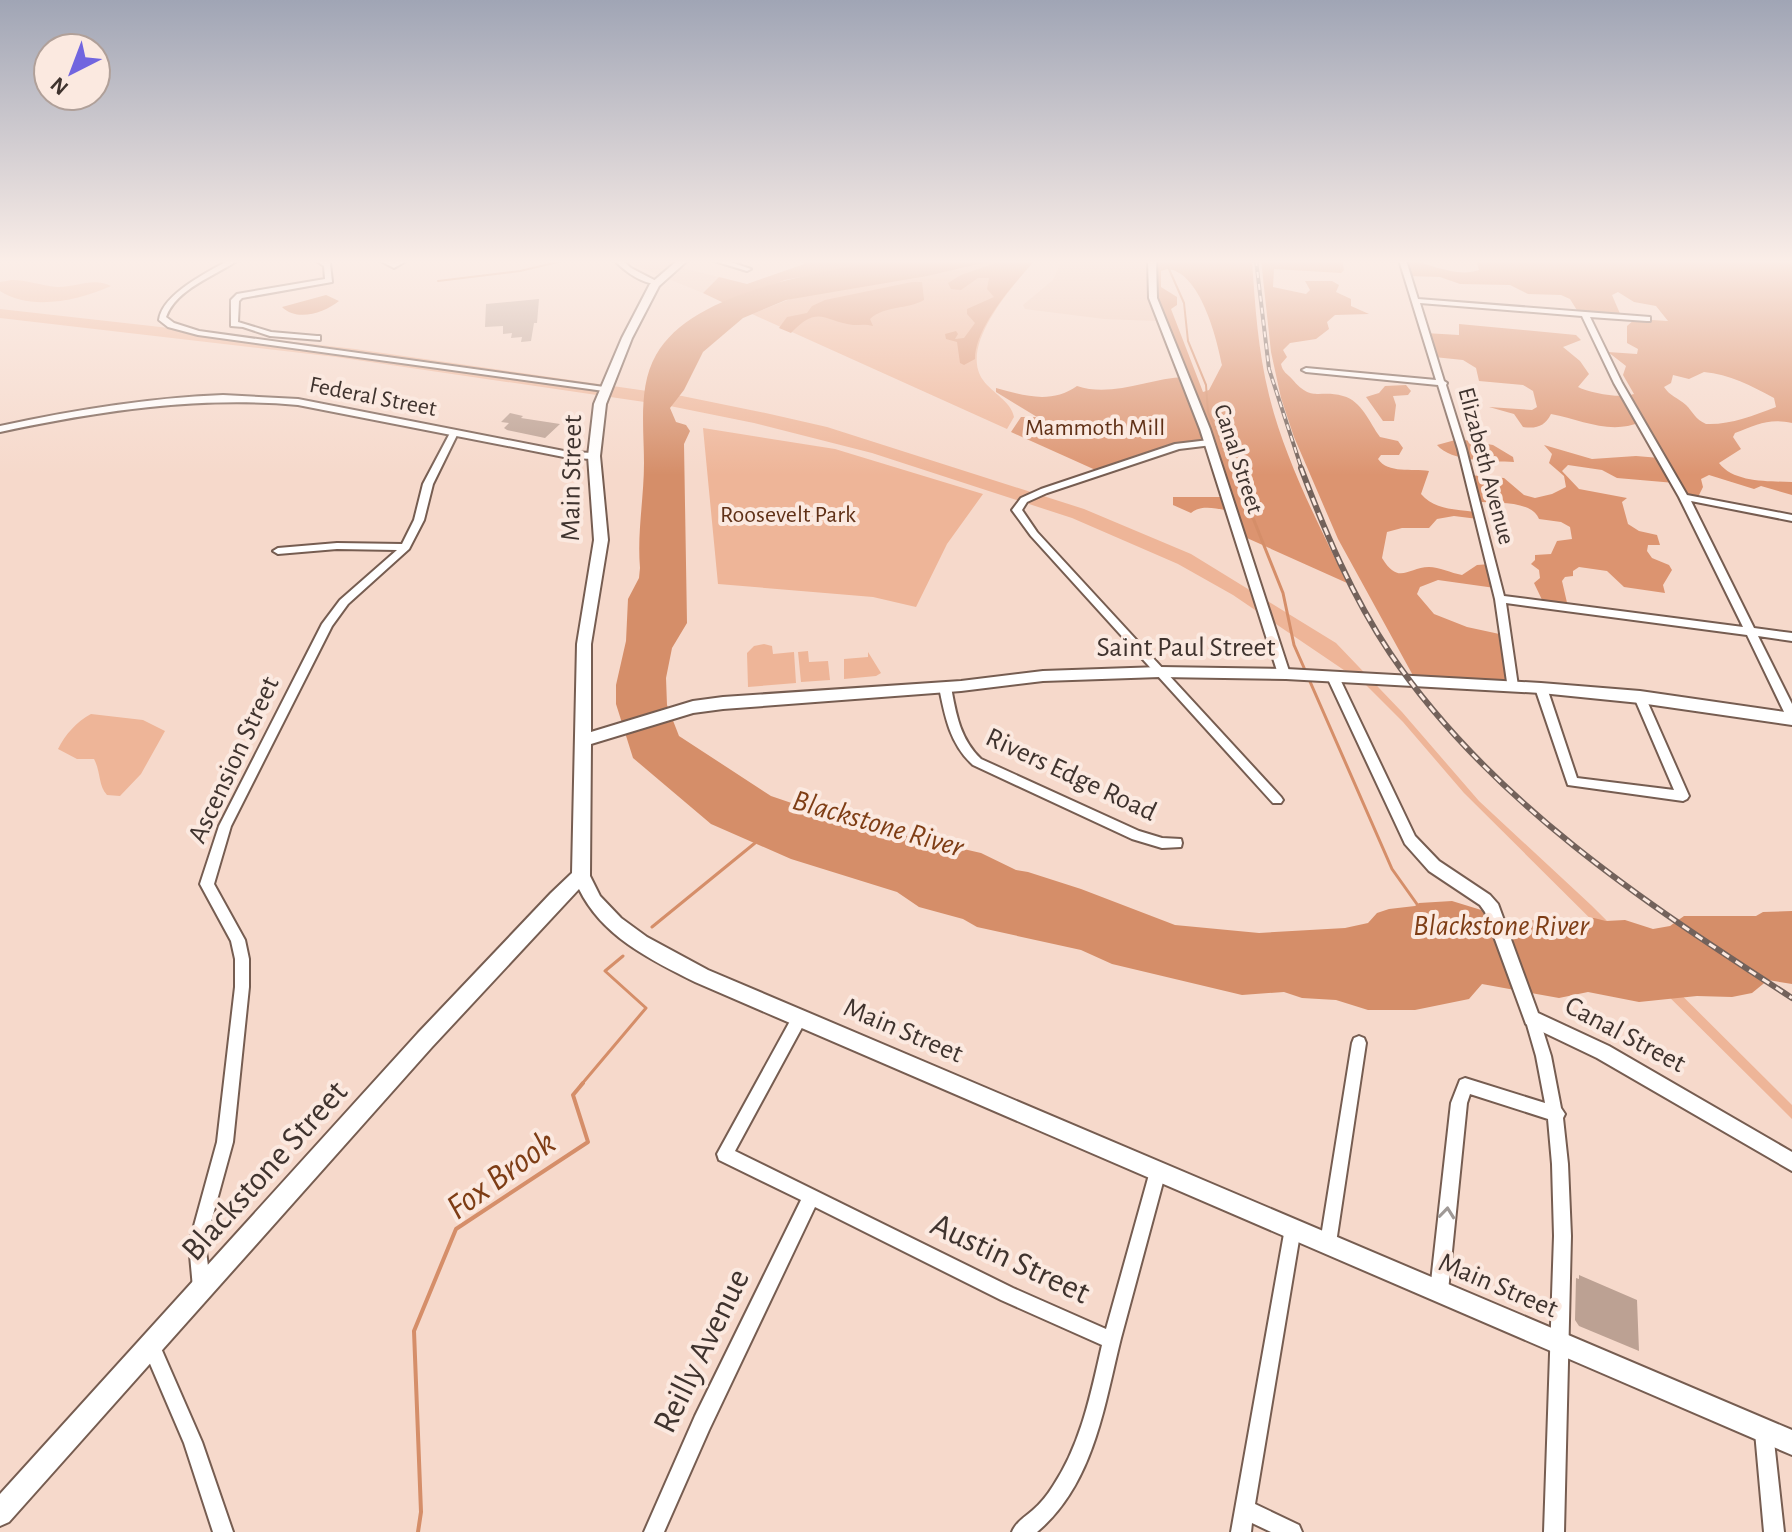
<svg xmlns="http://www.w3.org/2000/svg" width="1792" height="1532" viewBox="0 0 1792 1532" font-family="'Alegreya Sans',sans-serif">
	<rect width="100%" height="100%" fill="#f6d9cb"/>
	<path fill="#efcbb9" d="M685,260L678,267L719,277L703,293L624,261Z
		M1062,260H1146L1147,295L1157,321L1104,319L1025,309L1023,305L1053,280Z"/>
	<path fill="#eeb598" d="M989,260H1035C1014,285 958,345 983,380C992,393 1011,401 1014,417L1007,429L752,314L795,297Z
		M12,280C28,280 42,286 58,287C77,287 93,277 111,286C78,301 30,311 0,291V282Z
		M0,309L355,349L682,396L770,414L827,427L1084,509L1191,554L1336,643L1402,712L1479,801L1591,905L1792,1105V1119L1464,793L1403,722L1366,685L1233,595L1178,564L1072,518L872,453L754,423L665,405L336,357L0,318Z
		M703,428L835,449L983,494L947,544L916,607L873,597L718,584Z
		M764,644L772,646L773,654L794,652L796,683L748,687L747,653L754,646Z
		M808,651L809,662L828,661L830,680L801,682L798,652Z
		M868,652L881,673L876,676L844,679V659L868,657Z
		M91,714L143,720L165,731L141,774L120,796L107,795C98,785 101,772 94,759H77L58,749C65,735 77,721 91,714Z"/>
	<path fill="#dc9470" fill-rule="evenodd" d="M804,260H889L785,280L724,303L703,293L719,277L747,284L804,264Z
		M1004,260H1035C1014,284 975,327 975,359L964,365L960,363L957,342L946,339L945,334L956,331L958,334L955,339L964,338L975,323L967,314V309L994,297L987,289L989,278H978L961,290L951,289L948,283L961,275Z
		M1154,260H1252C1255,306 1258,351 1269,395C1285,460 1318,523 1347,583L1238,534L1230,511C1218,509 1201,504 1191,513L1173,505V497H1224L1209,445L1194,443L1100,472L1011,432L1021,417H1037L996,392V388C1024,396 1052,404 1077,386C1112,398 1149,378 1185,377L1153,294ZM1167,269C1200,271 1217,339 1222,365L1209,390L1203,392L1171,309L1177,305V297L1161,287V271Z
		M1261,260H1342L1344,270L1341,273L1274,269L1273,287L1306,294L1310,290L1305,281H1332L1339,285L1336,292L1351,299V306L1369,314L1335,315L1327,322L1329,329L1316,339L1290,343L1283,350L1287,357L1281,364C1283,373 1287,373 1292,379C1312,403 1319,389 1343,396C1362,401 1369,422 1380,437L1398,441L1403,448L1399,455H1381L1378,459C1388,474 1412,468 1429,471L1421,494C1435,510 1455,509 1475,512L1478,519L1454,516L1437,519L1429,528H1402L1387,532L1382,558C1399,586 1408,567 1429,567C1439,567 1451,573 1462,575L1477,565L1491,564L1495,588L1438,580L1420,587L1417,594L1434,614L1467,627L1504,635L1514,682L1416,681L1338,539L1294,437L1281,398L1271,352Z
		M1376,260C1386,260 1398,259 1409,260C1431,264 1457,278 1479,270L1476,260H1792V423C1768,418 1757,425 1735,433L1733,437L1741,449L1719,463C1734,483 1769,481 1792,482V495L1761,486L1754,489L1709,475L1701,479L1703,487L1698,497L1682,494L1675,483L1617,478L1602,470L1568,465L1562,471L1579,489L1627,498L1622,502L1628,524L1639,531L1657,535L1660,545H1648L1647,551L1652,558L1669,565L1672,570L1663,585L1665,593L1624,587L1607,571L1579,567L1573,571V576L1565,577L1562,581L1568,607L1544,604L1534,583L1540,578L1539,570L1531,564L1535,560V555L1551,554L1557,541L1572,539L1570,527L1561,522L1539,519C1532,500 1494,503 1476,502L1469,475L1504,478L1524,495L1535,498L1552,494L1566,487L1564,476L1549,463L1552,454L1544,445L1592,459L1636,456L1660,458L1641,422C1610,435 1582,420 1551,414C1545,426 1537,429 1523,427L1514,414L1489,407L1532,410L1537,407L1533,391L1523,385L1479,381L1476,368L1463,360L1434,357L1425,333L1459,335V324L1576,335L1581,340L1563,347L1580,361L1589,374L1578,387C1590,393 1621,399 1634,394L1623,375L1626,366L1608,352L1637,354L1638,349L1627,343V326L1635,319L1668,321L1656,306L1634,302L1618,292L1612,295L1621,316L1578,312L1570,299L1561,295L1528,294L1510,285L1460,284L1440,277L1408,276L1402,264ZM1704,372C1729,374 1752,386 1774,398L1776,407C1752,416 1730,425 1706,424C1695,419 1693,412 1686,405C1678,398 1670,396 1664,387L1671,383L1673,375L1689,379Z
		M912,282H922L924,300C907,310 885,305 870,319L873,326C866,324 860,325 853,325C824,321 818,304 791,333L779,328L787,317L807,313L812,306L825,300Z
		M1406,385L1411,391L1408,395L1393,396L1396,405L1394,421H1383L1366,397L1379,393L1385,386Z
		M1459,439L1493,445L1513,457L1514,462C1492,461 1451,462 1437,445Z"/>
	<path fill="#d58e69" d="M889,260H995L927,276L786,300L743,318L703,352L684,390L670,408L676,422L686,425L690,431L684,444L687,623L672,648L666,678L667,705L679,736L771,796L850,823L981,853L1016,870L1028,872L1081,889L1175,925L1259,933L1345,928L1368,923L1377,913L1389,909L1415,906L1419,903L1452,901L1517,921L1594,918L1606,921L1625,920L1653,929L1670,926L1684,916H1756L1763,912L1792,911V984L1768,980L1752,993L1732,997L1697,996L1639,1002L1588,992L1559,998L1482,984L1469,999L1415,1010H1368L1336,1000L1302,998L1284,992L1242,995L1112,964L1081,950L977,927L963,919L919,907L897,892L791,859L711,824L633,758L616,704V685L626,641L628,599L639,578L640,568C637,532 644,498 644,463C644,429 638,386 656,355C692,290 822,272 889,260Z
		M326,295L339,301C324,313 297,322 282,307Z"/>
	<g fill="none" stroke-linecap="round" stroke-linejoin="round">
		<path stroke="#d58e69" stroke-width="2" d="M1165,260L1184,303L1188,341L1206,385L1208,412L1233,470
			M438,281L520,271L562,261"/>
		<path stroke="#d58e69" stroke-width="3" d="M1233,468L1283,593L1294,645L1305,670
			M1308,677L1392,869L1419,907
			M652,927L755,843
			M581,1085L646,1008L605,971L623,956"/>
		<path stroke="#d58e69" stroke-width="4" d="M418,1532L421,1512L414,1331L456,1229L588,1142L573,1095L583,1083"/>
	</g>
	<path fill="#bca193" d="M539,299L537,323H534L531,341L521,342L522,337L511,338L512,333L503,334V326L485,327L486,304Z
		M510,413L523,416L521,418L560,424L545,438L507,430L504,428L509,423L501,422Z
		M1579,1275L1637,1300L1639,1351L1579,1326L1575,1320L1576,1278L1579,1279Z"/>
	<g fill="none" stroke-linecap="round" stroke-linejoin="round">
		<g stroke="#765d51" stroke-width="4">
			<path id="minor" d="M229,260H238C215,276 176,289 166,317L174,323L199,331L604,387L608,389L604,391L198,335L168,327L159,320C162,294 208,272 229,260Z
				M315,260H324L330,263L332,282L242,298L239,301L238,322L271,332L317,336H320V340L270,336L243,327L231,326V300L237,294L325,279L324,266Z
				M379,260H388L394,263L399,260H408L394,268Z
				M614,260H622L631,268L660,283C646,287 624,271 614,260Z
				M711,260H724L751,269L747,271Z
				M1399,260H1406L1418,299L1650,317V321H1647L1590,317L1622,383L1687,495L1792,515V521L1691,501L1754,628L1792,633V641L1758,636L1792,704V720L1786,716L1747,635L1506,603L1518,686L1516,689H1508L1495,599L1458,449L1438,385L1306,372L1302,370L1306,368L1436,380ZM1420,303L1582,316L1614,383L1679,497L1743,627L1504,596L1466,449L1446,385L1447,383L1444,381Z
				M454,430L458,433L433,484L424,520L409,549L348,604L332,626L231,826L214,884L245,940L249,959V987L233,1142L205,1244L211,1288L208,1294L202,1297L196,1294L193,1288L189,1244L217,1142L235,987V959L231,941L200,884L219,826L322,624L340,600L397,550L337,549L278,554L273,551L278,548L337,543L402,544L414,520L423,484L450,433Z
				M1209,440L1212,441V445L1179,449L1047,493L1027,502L1022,510L1037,532L1281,797L1283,800L1281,803H1273L1031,536L1012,510L1021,498L1041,489L1175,444Z
				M945,683L951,687C956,714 960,739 981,759L1139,831L1162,838L1181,839L1182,843L1181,847L1162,848L1132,839L973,765C950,744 945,717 939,687Z
				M1541,684L1547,688L1577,778L1674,790L1634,697L1640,693L1644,694L1689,796L1687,799L1683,801L1568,785L1535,688Z
				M800,1010L805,1012L807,1017L805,1022L735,1151L1013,1288L1106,1329L1150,1171L1152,1165L1158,1163L1164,1165L1166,1171C1151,1227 1136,1282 1121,1338C1104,1406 1094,1484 1037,1532H1012C1016,1522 1025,1517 1033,1510C1041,1503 1048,1494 1053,1486C1081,1444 1091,1393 1102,1345L1001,1300L815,1207L709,1430L664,1532H644L695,1416L801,1200L719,1160L717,1154L795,1012Z
				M1532,1011L1537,1013L1539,1018L1551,1056L1561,1108L1565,1114L1563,1118L1568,1164L1571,1236L1564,1532H1544L1554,1236L1552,1164L1548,1119L1470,1094L1467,1103L1448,1291L1445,1297L1439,1300L1433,1297L1430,1291L1451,1103L1460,1080L1465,1078L1545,1103L1536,1056L1525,1018L1527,1013Z
				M1359,1036L1364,1038L1366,1043L1336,1243L1334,1249L1328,1251L1322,1249L1320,1243L1352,1043L1354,1038Z
				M1293,1220L1299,1222L1301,1228L1255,1504L1299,1525L1302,1532H1271L1252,1523L1251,1532H1231L1285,1228L1287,1222Z
				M151,1336L157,1339L202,1442L233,1532H213L184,1443L142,1345L145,1339Z
				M1764,1423L1771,1425L1773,1432L1784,1532H1764L1755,1432L1757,1425Z"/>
		</g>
		<g stroke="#765d51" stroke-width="4">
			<path id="tertiary" d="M1148,260H1156L1157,298L1210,429L1290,674L1289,677H1279L1278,674L1200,429L1149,298Z
				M223,395L298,399L569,452L594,453L599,456L594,459L569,458L298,405C196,396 99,411 0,432V426C74,410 147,398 223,395Z
				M1333,672L1339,677L1415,836L1439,861L1490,895L1498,904L1538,1013L1609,1046L1792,1152V1171L1597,1058L1526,1024L1485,912L1480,905L1429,871L1405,844L1327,677Z"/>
		</g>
		<g stroke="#765d51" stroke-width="4">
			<path id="secondary" d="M678,260H688L659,286L632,338L606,404L600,456L608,540L591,644V732L693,701L723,697L961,681L1043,671L1160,667L1286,669L1541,683L1640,691L1792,713V725L1640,703L1541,693L1286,679L1160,677L1043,681L961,691L723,709L693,713L591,744L590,876L600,896L621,918L647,937L708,970L1792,1430V1455L695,982C649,959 602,936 579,889L432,1047L9,1522L0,1526V1494L418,1033L551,893L572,873L577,644L594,540L588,456L594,404L622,338L650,284Z"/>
		</g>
		<use href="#minor" fill="#fff" fill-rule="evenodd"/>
		<use href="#tertiary" fill="#fff" fill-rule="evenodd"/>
		<use href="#secondary" fill="#fff" fill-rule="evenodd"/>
		<g stroke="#73625b" stroke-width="4">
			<path id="rail-far1" d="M1256,260L1269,369L1302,470"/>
		</g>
		<g stroke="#73625b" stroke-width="6">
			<path id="rail" d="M1301,468C1325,532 1352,596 1390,653C1490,801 1645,903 1792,998"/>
		</g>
		<use href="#rail-far1" stroke="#fbe9e0" stroke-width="2" stroke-dasharray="6" stroke-linecap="butt"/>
		<use href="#rail" stroke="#fbe9e0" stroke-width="3" stroke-dasharray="8" stroke-linecap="butt"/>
	</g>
	<defs><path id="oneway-chevron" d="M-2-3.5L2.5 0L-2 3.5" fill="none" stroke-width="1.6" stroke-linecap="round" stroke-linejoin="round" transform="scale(2)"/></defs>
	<use stroke="#9f9996" href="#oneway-chevron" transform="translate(1447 1213) rotate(-84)"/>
	<linearGradient id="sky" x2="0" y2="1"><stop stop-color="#a0a5b5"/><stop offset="0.55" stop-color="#fbeee8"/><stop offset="1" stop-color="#fbeee8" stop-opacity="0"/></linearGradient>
	<rect width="1792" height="475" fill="url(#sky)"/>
	<g text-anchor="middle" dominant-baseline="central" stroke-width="8" stroke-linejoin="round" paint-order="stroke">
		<g font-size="24" fill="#3f332e" stroke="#fbe9e0">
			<text transform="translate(373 397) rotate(11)">Federal Street</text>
			<text transform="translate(1238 459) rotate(72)">Canal Street</text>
			<text transform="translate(1486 466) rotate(75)">Elizabeth Avenue</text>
		</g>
		<g font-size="24" fill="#603117" stroke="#fbe9e0">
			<text x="1095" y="428">Mammoth Mill</text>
			<text x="788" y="515">Roosevelt Park</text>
		</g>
		<g font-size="28" fill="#3f332e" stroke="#fbe9e0">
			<text transform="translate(572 478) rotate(-89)">Main Street</text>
			<text x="1186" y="648">Saint Paul Street</text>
			<text transform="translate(234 760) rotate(-65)">Ascension Street</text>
			<text transform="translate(1071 775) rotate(25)">Rivers Edge Road</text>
			<text transform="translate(903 1031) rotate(23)">Main Street</text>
			<text transform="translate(1625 1035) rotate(28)">Canal Street</text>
			<text transform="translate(1498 1286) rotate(23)">Main Street</text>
		</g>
		<g font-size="30" font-style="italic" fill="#7e3d15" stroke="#fbe9e0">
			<text transform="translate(878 824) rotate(16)">Blackstone River</text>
			<text x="1501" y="926">Blackstone River</text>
		</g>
		<g font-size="34" fill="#3f332e" stroke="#fbe9e0">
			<text transform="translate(265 1171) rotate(-48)">Blackstone Street</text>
			<text transform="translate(1010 1259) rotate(25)">Austin Street</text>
			<text transform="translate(702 1351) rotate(-64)">Reilly Avenue</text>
		</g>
		<g font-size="36" font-style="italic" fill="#7e3d15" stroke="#fbe9e0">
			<text transform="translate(501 1175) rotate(-36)">Fox Brook</text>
		</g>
	</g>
	<g transform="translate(72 72) rotate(222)"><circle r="38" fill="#fbe9e0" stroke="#b0a099" stroke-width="2"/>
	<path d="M0-6L14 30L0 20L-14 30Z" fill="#7165df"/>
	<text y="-12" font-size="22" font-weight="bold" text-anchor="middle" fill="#3f332e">N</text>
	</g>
</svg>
